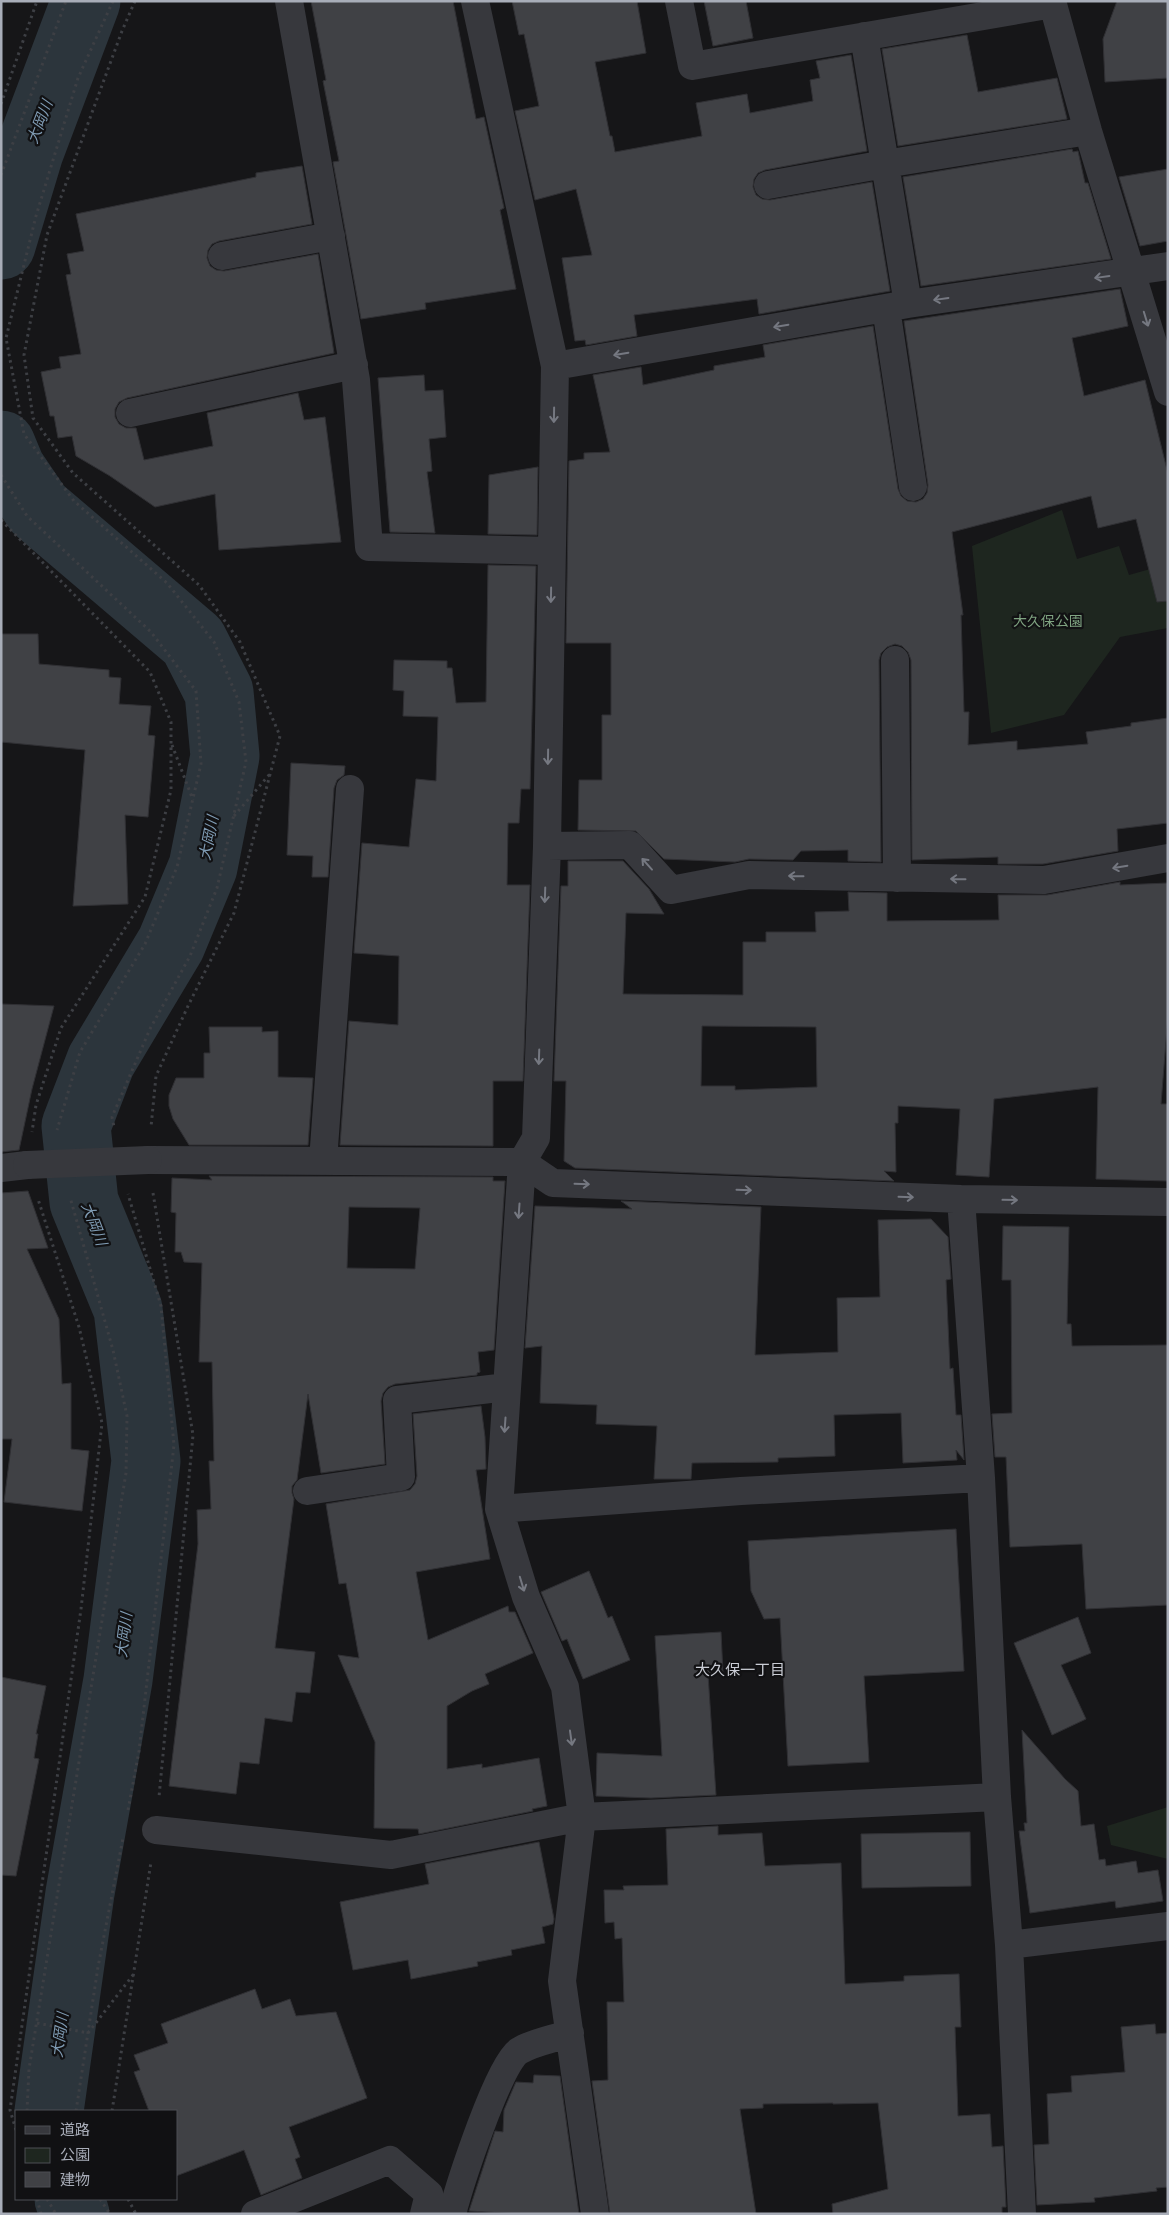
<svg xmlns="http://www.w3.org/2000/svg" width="1169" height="2215" viewBox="0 0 1169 2215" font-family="Rubik,'Noto Sans JP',sans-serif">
	<rect width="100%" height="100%" fill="#161618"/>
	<path fill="#1e261f" d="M1062,510L1077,559L1119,546L1129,575L1168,564V628L1120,637L1064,715L991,733L972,546Z
		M1168,1807V1859L1111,1845L1107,1826Z"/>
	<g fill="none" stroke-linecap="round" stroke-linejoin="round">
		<path stroke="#2c353c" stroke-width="69" d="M1,245L29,152L86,1
			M1,445L11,469L38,509L193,641L219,692L225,756L203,867L171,944L101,1061L76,1126L84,1202L128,1309L146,1461L118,1680L80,1893L49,2111
			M69,2199L75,2214"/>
	</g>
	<path fill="#404145" stroke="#303034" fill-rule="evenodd" d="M311,1H453L476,119L484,117L504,208L500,210L516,289L425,303L426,309L361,319L333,162L339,161L323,81L326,80Z
		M512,1H637L646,53L595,62L610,136H612L615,152L702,136L696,103L747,94L750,113L813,101L810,80L820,78L816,61L851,55L867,151L765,170L758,173L754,179L753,187L756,195L762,199L770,200L872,182L890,291L759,314L757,299L634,315L637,336L586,345L585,340L575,341L562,258L592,255L576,189L535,200L515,111L539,106L524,34L519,35Z
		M704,1H746L753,38L713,46Z
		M1117,1H1168V78L1105,82L1103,39Z
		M967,35L978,92L1057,78L1067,119L898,146L882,49Z
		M1072,149L1073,152L1078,151L1085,183H1088L1111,259L921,286L903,177Z
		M302,166L312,224L219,241L212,244L208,250L207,258L210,266L216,270L224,271L318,254L334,353L127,398L119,402L115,409V417L119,424L126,428H136L144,460L213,446L207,413L298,393L304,420L325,417L341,542L219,550L215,494L155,507L110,476L76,456L72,436L58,438L54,416H50L41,372L61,368L59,357L81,354L66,275L71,274L67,254L84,251L76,214L256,177V173Z
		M1168,169V241L1140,246L1119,177Z
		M1120,289L1128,326L1072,338L1084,396L1145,380L1168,474V601L1157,602L1136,519L1098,528L1091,496L952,532L963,615H961L964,712H969L968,745L1017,741V750L1088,744L1086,732L1131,726V723L1168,718V823L1117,829L1118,851L1043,864H998V857L912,860L911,660L908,652L902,646L895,644L887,647L881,653L879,660L881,862L848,861V850L801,851L793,860L749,859L735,862L664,859L636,831L578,830L579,780H602V715H611V643H566L569,461L584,459V453L610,452L593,375L641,367L643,385L714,370V366L765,357L763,345L873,326L898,489L901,496L907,501L916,502L923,499L927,493L928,485L904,321Z
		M424,375L425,391L443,390L446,437L429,439L432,471L427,472L435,533L390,532L378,378Z
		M538,467L537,535L488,534L489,475Z
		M488,565L536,566L530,789H521L519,823H508L507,885H530L523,1081H493V1146L340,1145L349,1021L398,1025L399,956L354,953L362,843L409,847L416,779L436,781L438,717L403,716L404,691L393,690L394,660L447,661V668H452L456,703L486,702Z
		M1,634H38L39,664L109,670V677L121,678L119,704L151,706L148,735L155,736L148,817L125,815L128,904L73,906L85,750L1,742Z
		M291,763L345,766L344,775L337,780L334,788L328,877H312L313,856L287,855Z
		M568,861H623L649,889L664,914L626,913L623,994L743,995V942H766V932H816L815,912L849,911L848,892L887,893V921L999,920L998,895H1047L1120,882V885L1168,883V1015L1161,1104H1168V1181L1096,1179L1098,1087L994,1099L989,1177L956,1175L960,1109L898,1106V1123H895L896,1172L884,1171L894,1181L575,1168L564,1161L566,1081H554L561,886H568ZM702,1026L816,1027L817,1087L735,1090V1086H701Z
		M1,1004L54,1006L32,1089L19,1150L1,1152Z
		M209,1027H262V1032L278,1031V1077L313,1078L308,1145H189L173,1119L169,1106V1095L176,1078H204V1053H210Z
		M209,1176L493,1177V1181H505L494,1350L478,1352L480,1372L477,1373V1375L395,1384L388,1387L383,1393L381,1401L385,1464L321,1473L308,1394L297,1480L292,1486V1493L294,1499L275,1648L315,1652L310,1693L296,1692L292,1722L265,1718L259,1764L240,1762L236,1794L169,1786L198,1544L197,1510L211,1509L209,1461H214L212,1362H199L202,1263L184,1262L181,1252H175L176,1213L171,1212L172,1178L212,1180ZM349,1207L420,1208L415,1269L347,1268Z
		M28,1191L48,1248L27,1249L59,1319L62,1384L71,1383V1449L89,1451L82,1511L4,1502L12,1439H1V1193Z
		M621,1201L761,1207L755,1355L838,1352L837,1298L880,1297L878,1220L931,1219L948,1237L951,1279L946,1280L950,1369L953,1368L956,1415H961L964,1460L956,1450L957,1460L903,1463L901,1413L834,1415L835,1456L778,1458V1462L692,1463L691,1479H654L657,1426L596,1424L597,1405L540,1403L542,1346L525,1348L535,1206L632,1209Z
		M1003,1226L1069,1227L1067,1324H1071L1072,1346L1168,1345V1605L1086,1609L1082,1544L1010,1547L1006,1457H995L992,1414L1012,1413L1011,1280H1002Z
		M481,1406L485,1437L486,1469L476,1470L490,1559L416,1572L428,1640L508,1606L509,1612H515L533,1653L485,1674L489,1684L472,1691L447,1706V1769L482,1764V1768L539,1758L547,1806L532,1809L533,1811L419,1834L418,1829L374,1828L375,1742L338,1655L359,1658L346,1583L339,1584L326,1504L410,1490L415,1484L417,1476L413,1414Z
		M956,1529L964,1671L864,1676L869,1762L788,1766L780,1618L764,1619L751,1591L748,1541Z
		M589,1571L608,1618L612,1616L630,1660L583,1679L567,1639L562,1641L541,1592Z
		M1078,1617L1091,1653L1061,1665L1086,1719L1052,1735L1014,1643Z
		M721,1632L723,1673L708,1674L716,1795L651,1798L596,1796L597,1753L662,1756L655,1636Z
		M1,1677L46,1686L36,1734H38L34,1758L39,1759L16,1876L1,1875Z
		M1022,1730L1065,1779L1078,1791L1081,1826L1094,1824L1099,1860L1105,1859L1106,1866L1136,1861L1138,1873L1158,1870L1163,1901L1116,1908L1115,1901L1030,1913L1019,1831H1025L1024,1823H1027Z
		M718,1826V1835L762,1833L765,1866L841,1863L845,1984L904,1981V1976L959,1974L961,2027H955L958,2116L990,2114L992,2147L1003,2146L1006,2207H1002V2214H833L832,2204L888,2189L878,2103L833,2104V2103L763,2104V2108L740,2109L756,2214H610L592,2081L608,2080L607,2002H624L622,1938L615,1939L614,1922L605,1923L604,1890H624L623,1886L668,1885L666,1829Z
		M970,1832L971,1886L862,1888L861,1834Z
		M539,1842L554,1919L553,1924L542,1927L545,1943L511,1950L512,1955L477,1962L478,1966L411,1979L408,1960L353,1970L340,1902L429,1884L425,1864Z
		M255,1989L262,2009L290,1999L296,2016L336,2012L367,2098L289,2127L300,2157L295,2159L302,2178L261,2195L244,2150L176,2176V2111H149L134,2072L140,2070L134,2055L168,2043L161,2024Z
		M1155,2024L1156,2034L1168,2033V2187L1156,2188L1157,2191L1094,2198L1095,2202L1037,2205L1034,2145L1049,2144L1047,2094L1072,2092L1071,2076L1125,2072L1121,2027Z
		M534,2075L560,2076L579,2214H520L469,2211L495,2131L503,2132L504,2110L515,2084L516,2082L533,2083Z"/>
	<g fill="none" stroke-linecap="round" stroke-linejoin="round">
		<path stroke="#3d3f44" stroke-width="3" stroke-dasharray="2.5 4" stroke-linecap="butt" d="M113,1L78,78L36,216L6,338L24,434L74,501L167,583L214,642L239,702L246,762L217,888L190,956L150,1029L112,1117L114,1127
			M135,1L122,31L47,235L24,355L33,418L73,473L199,585L240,642L280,736L234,913L188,1006L156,1076L151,1127
			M1,104L37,1
			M1,175L66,1
			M1,475L27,516L151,632L196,691L201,764L177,867L145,944L80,1052L57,1130
			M1,520L150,672L171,722V790L145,897L61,1028L36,1105L32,1132
			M172,745L193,800
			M234,816L269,775
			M153,1193L193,1435L159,1797
			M128,1810L139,1751L174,1445L161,1306L128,1194
			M37,2023L88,2033L133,1975
			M27,2111L29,2069L126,1473L127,1416L113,1350L70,1197
			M76,2111L98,1967L123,1838
			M112,2111L151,1862
			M16,2130L10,2110L81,1609L102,1423L79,1327L38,1199
			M37,2199L41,2214
			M47,2199L56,2214
			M100,2199L110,2214
			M128,2199L136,2214"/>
		<path stroke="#37383d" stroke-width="28" d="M289,1L356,380L369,547L551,551
			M475,1L555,366L547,846L536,1138L522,1162L499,1509L526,1597L565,1687L582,1817L562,1981L595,2214
			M679,1L692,66L1053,4
			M1052,1L1088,131L1168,392
			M864,36L908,304
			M768,185L885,164L1088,131
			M222,256L331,236
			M886,308L913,487
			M555,366L908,304L1168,266
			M130,413L354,365
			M895,660L897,878
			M547,846L630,845L671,890L749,875L1044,880L1168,858
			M148,1160L522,1162L553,1183L961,1199L1168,1202
			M323,1161L350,789
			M1,1168L27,1165
			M961,1199L981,1478L997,1797L1009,1945L1022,2214
			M307,1491L401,1477L397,1400L507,1387
			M499,1509L741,1491L981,1478
			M156,1830L391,1855L582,1817L997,1797
			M1009,1945L1168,1926
			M255,2214L390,2160L429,2194L424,2214
			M452,2214C459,2187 499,2062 519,2051C533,2042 554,2039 570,2033"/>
		<path stroke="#37383d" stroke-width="28" d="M27,1165L148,1160"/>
	</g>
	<defs><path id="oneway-shaft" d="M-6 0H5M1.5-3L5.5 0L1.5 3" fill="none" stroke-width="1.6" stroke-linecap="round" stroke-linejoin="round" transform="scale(1.25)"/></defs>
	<g stroke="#757881">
		<use href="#oneway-shaft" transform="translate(1102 277) rotate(172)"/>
		<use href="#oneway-shaft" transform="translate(941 299) rotate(172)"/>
		<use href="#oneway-shaft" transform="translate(1146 319) rotate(73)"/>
		<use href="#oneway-shaft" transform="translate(781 326) rotate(170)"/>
		<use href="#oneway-shaft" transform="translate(621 354) rotate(170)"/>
		<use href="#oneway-shaft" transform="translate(554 415) rotate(91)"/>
		<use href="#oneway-shaft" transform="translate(551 595) rotate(91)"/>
		<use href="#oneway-shaft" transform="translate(548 757) rotate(91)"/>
		<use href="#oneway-shaft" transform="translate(647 864) rotate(-132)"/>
		<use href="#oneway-shaft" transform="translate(1120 867) rotate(170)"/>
		<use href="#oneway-shaft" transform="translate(796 876) rotate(-179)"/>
		<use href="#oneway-shaft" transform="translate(958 879) rotate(-179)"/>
		<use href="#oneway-shaft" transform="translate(545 895) rotate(92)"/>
		<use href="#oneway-shaft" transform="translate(539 1057) rotate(92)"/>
		<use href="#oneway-shaft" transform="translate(582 1184) rotate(2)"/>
		<use href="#oneway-shaft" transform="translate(744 1190) rotate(2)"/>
		<use href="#oneway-shaft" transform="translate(906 1197) rotate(2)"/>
		<use href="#oneway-shaft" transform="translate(1010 1200) rotate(1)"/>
		<use href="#oneway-shaft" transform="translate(519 1211) rotate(94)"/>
		<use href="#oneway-shaft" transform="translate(505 1425) rotate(94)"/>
		<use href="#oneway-shaft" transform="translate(522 1584) rotate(73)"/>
		<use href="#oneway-shaft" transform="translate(571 1738) rotate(82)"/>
	</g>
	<g text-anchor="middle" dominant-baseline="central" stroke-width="4.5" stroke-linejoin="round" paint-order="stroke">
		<g font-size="14" fill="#7fa381" stroke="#111113">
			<text x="1048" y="621">大久保公園</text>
		</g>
		<g font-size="15" font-style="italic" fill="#7f9bb3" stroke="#111113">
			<text transform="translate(40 122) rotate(-69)">大岡川</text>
			<text transform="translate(209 838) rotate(-79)">大岡川</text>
			<text transform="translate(94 1224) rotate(69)">大岡川</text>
			<text transform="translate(124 1635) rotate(-83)">大岡川</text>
			<text transform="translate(60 2035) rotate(-82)">大岡川</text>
		</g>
		<g font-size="15" fill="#c9ccd4" stroke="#111113">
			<text x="740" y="1670">大久保一丁目</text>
		</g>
	</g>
	<rect width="1169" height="2215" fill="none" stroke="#a8adb8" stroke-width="5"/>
	<rect x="15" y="2110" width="162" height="90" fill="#111113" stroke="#4d4f55"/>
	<rect x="25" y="2126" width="25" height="8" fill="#37383d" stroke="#4d4f55"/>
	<text x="60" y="2135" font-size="15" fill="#a8adb8">道路</text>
	<rect x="25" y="2148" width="25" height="15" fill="#1e261f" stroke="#4d4f55"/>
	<text x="60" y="2160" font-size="15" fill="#a8adb8">公園</text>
	<rect x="25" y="2172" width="25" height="15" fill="#404145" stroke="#4d4f55"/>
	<text x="60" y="2185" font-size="15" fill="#a8adb8">建物</text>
</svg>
